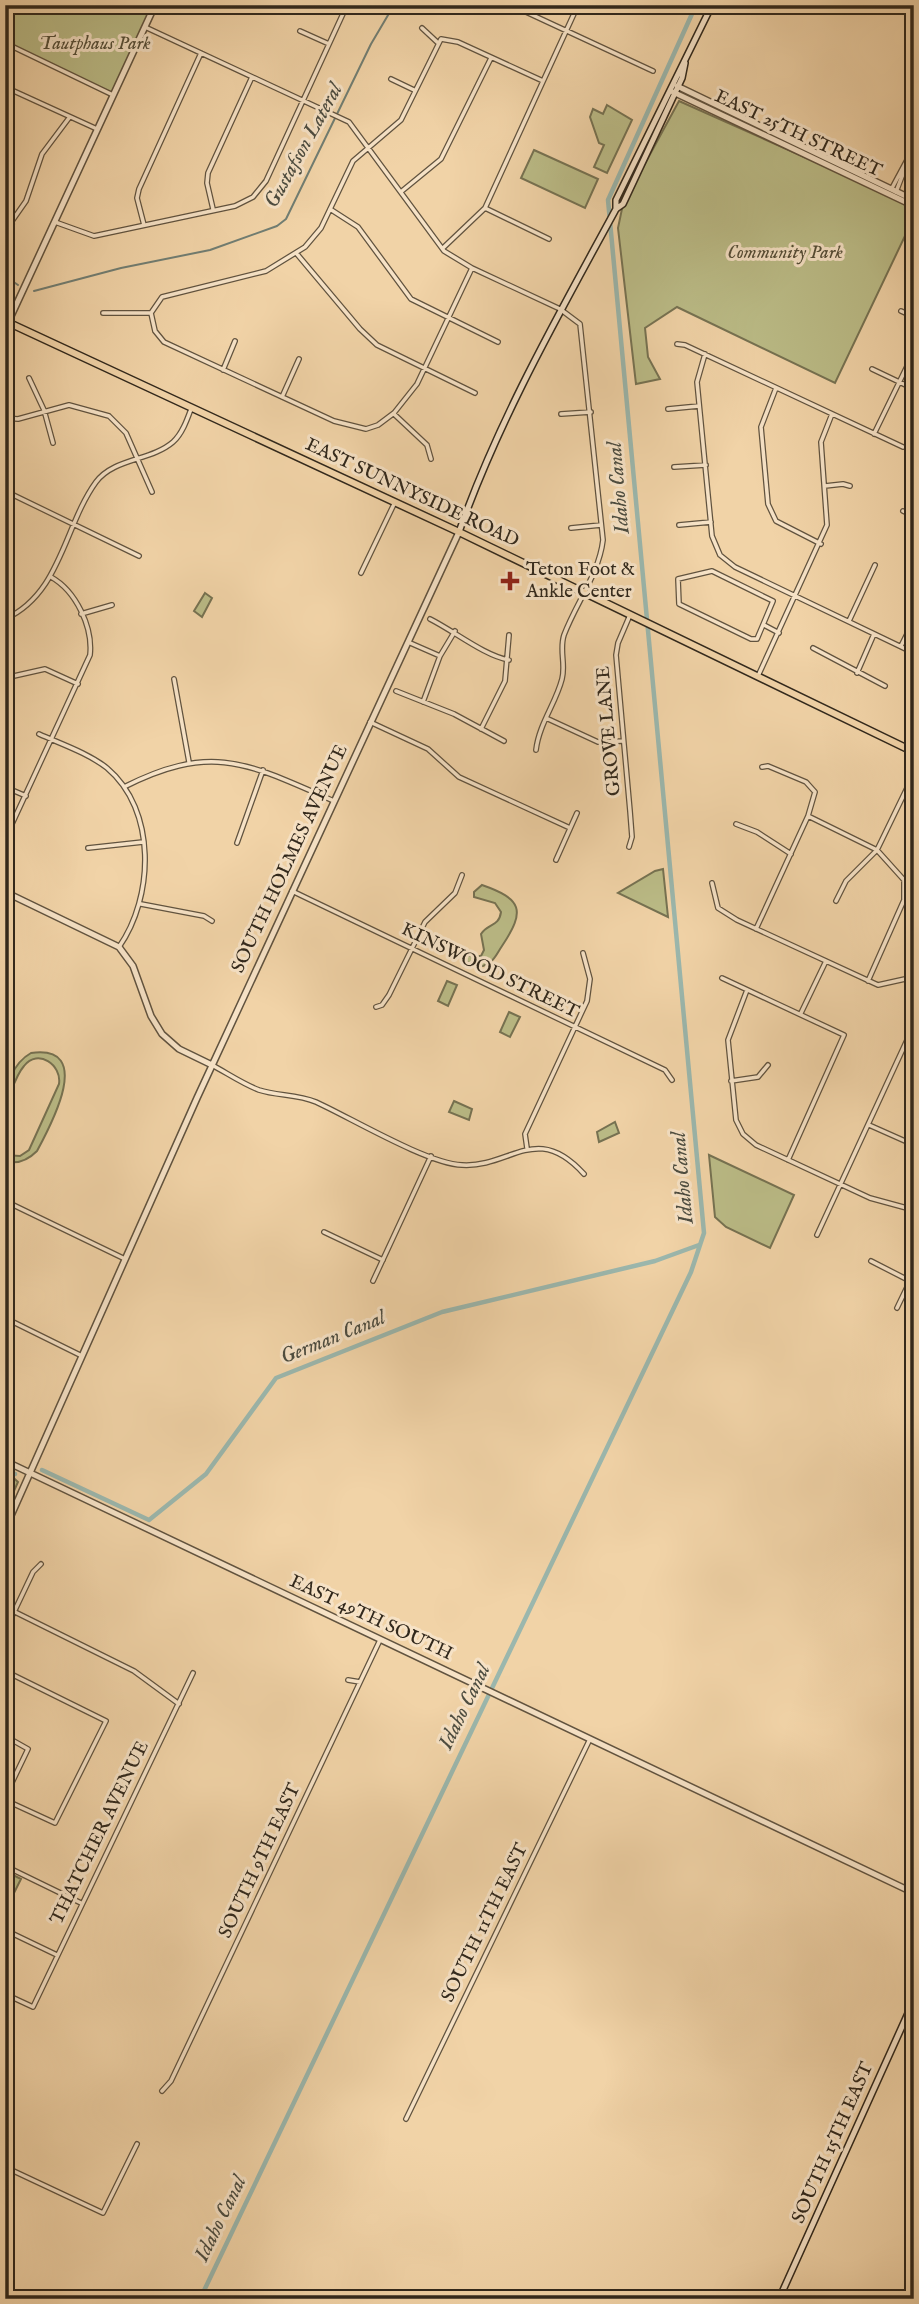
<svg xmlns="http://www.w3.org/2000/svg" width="919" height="2304" viewBox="0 0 919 2304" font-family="'IM FELL English',serif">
	<rect width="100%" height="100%" fill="#f1d3a7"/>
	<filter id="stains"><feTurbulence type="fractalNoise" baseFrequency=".00286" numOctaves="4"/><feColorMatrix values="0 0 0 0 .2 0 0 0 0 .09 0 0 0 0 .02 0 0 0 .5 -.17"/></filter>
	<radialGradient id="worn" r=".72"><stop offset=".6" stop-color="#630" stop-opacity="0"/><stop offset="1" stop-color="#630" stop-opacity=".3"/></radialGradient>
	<path fill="#bbbc87" stroke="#767252" stroke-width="2" d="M5,5H155L113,95L5,43Z
		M679,101L914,206V217L835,383L677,307L645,328L648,357L660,379L636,384L618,228L623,204Z
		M607,105L632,120L607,173L594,167L604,145L599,143L590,117L593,109L603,114Z
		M534,150L598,179L585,208L521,178Z
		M205,593L212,598L202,617L194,611Z
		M663,869L668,917L618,893L655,871Z
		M482,885C522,899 526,910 502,946C496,955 494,962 483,966L469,963L458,956H481L484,950L481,934C488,923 499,927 501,912L495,903L474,897V892Z
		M447,981L457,985L448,1006L438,1001Z
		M509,1012L520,1017L510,1037L500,1032Z
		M31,1053C95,1044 51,1125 37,1151C28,1160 18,1165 5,1161V1155L20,1156L29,1150L59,1084C62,1065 38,1048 24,1066C15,1076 11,1094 5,1106C5,1086 13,1063 31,1053Z
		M454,1101L472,1109L469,1120L449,1112Z
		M615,1122L619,1133L599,1142L597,1132Z
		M709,1155L794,1195L770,1248L726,1227L715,1217Z
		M5,1470L18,1482L5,1511Z
		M5,1871L21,1879L5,1911Z"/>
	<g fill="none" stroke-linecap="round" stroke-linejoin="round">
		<path stroke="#717e73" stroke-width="2" d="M5,276L18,285
			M34,291L121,268L210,250L277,226L286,219L371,44L394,5"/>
		<path stroke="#9bb7ad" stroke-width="4.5" d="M42,1470L149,1520L206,1474L276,1378L442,1312L655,1261L699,1245
			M5,1473L15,1474
			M200,2299L691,1272L704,1233L608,200L696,5"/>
		<g stroke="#61533f" stroke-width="6">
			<path id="minor" d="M511,5L653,71
				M661,5L674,11
				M145,27L349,122L444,251L472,268L560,309L580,324L603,540C599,574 576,603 564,635C559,650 566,664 562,679C556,703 539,724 536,750
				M422,28L437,42
				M300,31L329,44
				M5,43L113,95
				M391,79L414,90
				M5,87L97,129
				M5,100L12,90
				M892,188L914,147
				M402,191L441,159L491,58
				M896,192L906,166
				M485,208L549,239
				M213,209L207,183L208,173L252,77
				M330,209L358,227L411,299L498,342
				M5,217L12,224
				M55,222L94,236L235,206L253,197L266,181L347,5
				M144,225L137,198L139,189L201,53
				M5,231L26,201L42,154L69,118
				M443,248L485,208L578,5
				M297,254L360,329L377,345L475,393
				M472,268L417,384L394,413L378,425L366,429L334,421L164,342L155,331L151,313L162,297L266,271L305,247L321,228L353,161L401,120L441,39L458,42L543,81
				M901,311L914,317
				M103,313H151
				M677,344L685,345L903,447
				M705,354L697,382L712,536L720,555L735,567L914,653
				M872,369L914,389
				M223,370L235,341
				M29,378L44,410L53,443
				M776,388L761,427L768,504L776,521L821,544
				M282,397L299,359
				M668,409L699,406
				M394,414L427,445L431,459
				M561,414L591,412
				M5,418L18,419L69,405L109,416L126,433L152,492
				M874,434L914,352
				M674,467L706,465
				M825,486L843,484L850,486
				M5,491L139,556
				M903,511L914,516
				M679,525L711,522
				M571,528L601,525
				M712,571L773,601L757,639H751L679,604L678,579Z
				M361,573L395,502
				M81,614L112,605
				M5,619C61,594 64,526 96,482C114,458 151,461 173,442C182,434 187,420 191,409
				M430,619C454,631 485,656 509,660
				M849,621L875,565
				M764,625L779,633
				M408,642L440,656
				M901,646L914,620
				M813,648L885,686
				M857,673L874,634
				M758,676L827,525L821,442L832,414
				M5,678L45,669L78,684
				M174,679L189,762
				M396,691L454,714L504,741
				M423,702L440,656L455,631
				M546,718L598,742L622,741
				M370,722L428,749L459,777L570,828
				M481,729L505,681L509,635
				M39,734C61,744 88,753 107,768C157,810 154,897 119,947
				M5,787L26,796
				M124,787C213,742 249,764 334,801
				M808,816L877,850L904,880V900L868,981
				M736,824L757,832L791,854
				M5,839L90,655C93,627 76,591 51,577
				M237,843L263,770
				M629,847L632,837L630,811L616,655L618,643L630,615
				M88,848L143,842
				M556,860L577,813
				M712,883L718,908L737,920L878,985L905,979L914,982
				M292,891L665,1070L672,1080
				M836,901L846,881L877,850L908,786L914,763
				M141,904L204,916L212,921
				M756,929L808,816L815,792L806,782L768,766L762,767
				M722,978L844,1035L788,1160
				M747,990L728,1040L736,1120L743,1134L756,1145L870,1198L914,1210
				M376,1007L382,1005L389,995L425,922L455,893L462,875
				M801,1013L826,961
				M212,1065C227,1073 243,1084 259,1090C277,1096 297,1094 316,1102C351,1118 428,1164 462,1165C511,1168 536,1121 584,1174
				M731,1081L758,1077L768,1065
				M869,1125L914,1145
				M527,1148L525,1134L587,1001L590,979L583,953
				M5,1201L125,1259
				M324,1232L383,1260
				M817,1235L914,1025
				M871,1261L914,1283
				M373,1281L431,1156
				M897,1308L910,1281
				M5,1318L82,1356
				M5,1604L15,1612L134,1671L179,1704
				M5,1610L15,1612
				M5,1631L33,1572L41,1564
				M5,1671L106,1721L55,1823L5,1800
				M348,1680L360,1682
				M5,1736L28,1749L5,1797
				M5,1866L81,1903
				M5,1930L57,1955
				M5,1994L33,2007L193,1673
				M162,2091L171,2081L380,1640
				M406,2119L590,1739
				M5,2167L103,2213L137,2144"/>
		</g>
		<g stroke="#61533f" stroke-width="8">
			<path id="tertiary" d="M677,86L914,200
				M673,92L914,206
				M5,329L155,5
				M5,892L119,947L133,966L151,1016L162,1034L179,1049L212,1065
				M5,1461L914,1893
				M5,1529L197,1098L459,532"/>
		</g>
		<g stroke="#31281c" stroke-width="8">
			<path id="secondary" d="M616,209V200L712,5
				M459,532C499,419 559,314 616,209L623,204L682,78L685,63
				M779,2299L914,2000"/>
		</g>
		<g stroke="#31281c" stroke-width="9">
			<path id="primary" d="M5,321L459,532L914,752"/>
		</g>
		<use href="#minor" stroke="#f6e2c6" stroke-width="3.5"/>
		<use href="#tertiary" stroke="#f6e2c6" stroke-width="5"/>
		<use href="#secondary" stroke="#f6e2c6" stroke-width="5"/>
		<use href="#primary" stroke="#f1d3a7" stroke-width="6"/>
	</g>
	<path fill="#8f2418" stroke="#f6e2c6" stroke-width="2.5" d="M506.5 570.5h7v7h7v7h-7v7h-7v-7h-7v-7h7z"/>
	<g text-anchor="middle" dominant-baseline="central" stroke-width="6" stroke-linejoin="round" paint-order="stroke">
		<g font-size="19" font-style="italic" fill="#544d37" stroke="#f6e2c6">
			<text x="95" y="44">Tautphaus Park</text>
			<text x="785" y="253">Community Park</text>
		</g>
		<g font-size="19" fill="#31281c" stroke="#f6e2c6">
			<text transform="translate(798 134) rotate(25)">EAST 25TH STREET</text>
			<text transform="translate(412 493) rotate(25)">EAST SUNNYSIDE ROAD</text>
			<text transform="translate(609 731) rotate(-95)">GROVE LANE</text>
			<text transform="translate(290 859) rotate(-65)">SOUTH HOLMES AVENUE</text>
			<text transform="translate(490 971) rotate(26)">KINSWOOD STREET</text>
			<text transform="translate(371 1618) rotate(25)">EAST 49TH SOUTH</text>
			<text transform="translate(100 1833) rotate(-64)">THATCHER AVENUE</text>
			<text transform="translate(260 1861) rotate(-65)">SOUTH 9TH EAST</text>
			<text transform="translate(485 1923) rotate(-64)">SOUTH 11TH EAST</text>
			<text transform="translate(833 2143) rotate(-66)">SOUTH 15TH EAST</text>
		</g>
		<g font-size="19" fill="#31281c" stroke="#f6e2c6" text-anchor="start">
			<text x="526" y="570">Teton Foot &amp;<tspan x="526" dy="22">Ankle Center</tspan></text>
		</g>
		<g font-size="21" font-style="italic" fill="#4c4c40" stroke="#f6e2c6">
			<text transform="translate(304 146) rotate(-61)">Gustafson Lateral</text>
			<text transform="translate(619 488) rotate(-95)">Idaho Canal</text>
			<text transform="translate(683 1178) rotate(-95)">Idaho Canal</text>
			<text transform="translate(333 1338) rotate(-22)">German Canal</text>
			<text transform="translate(465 1707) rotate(-64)">Idaho Canal</text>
			<text transform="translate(221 2219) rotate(-64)">Idaho Canal</text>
		</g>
	</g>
	<rect width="919" height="2304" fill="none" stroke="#f1d3a7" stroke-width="28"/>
	<rect x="7" y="7" width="905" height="2290" fill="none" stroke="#31281c" stroke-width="3.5"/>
	<rect x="14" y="14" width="891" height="2276" fill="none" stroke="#31281c" stroke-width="2"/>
	<rect width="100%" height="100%" filter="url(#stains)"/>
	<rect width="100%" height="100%" fill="url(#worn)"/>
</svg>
